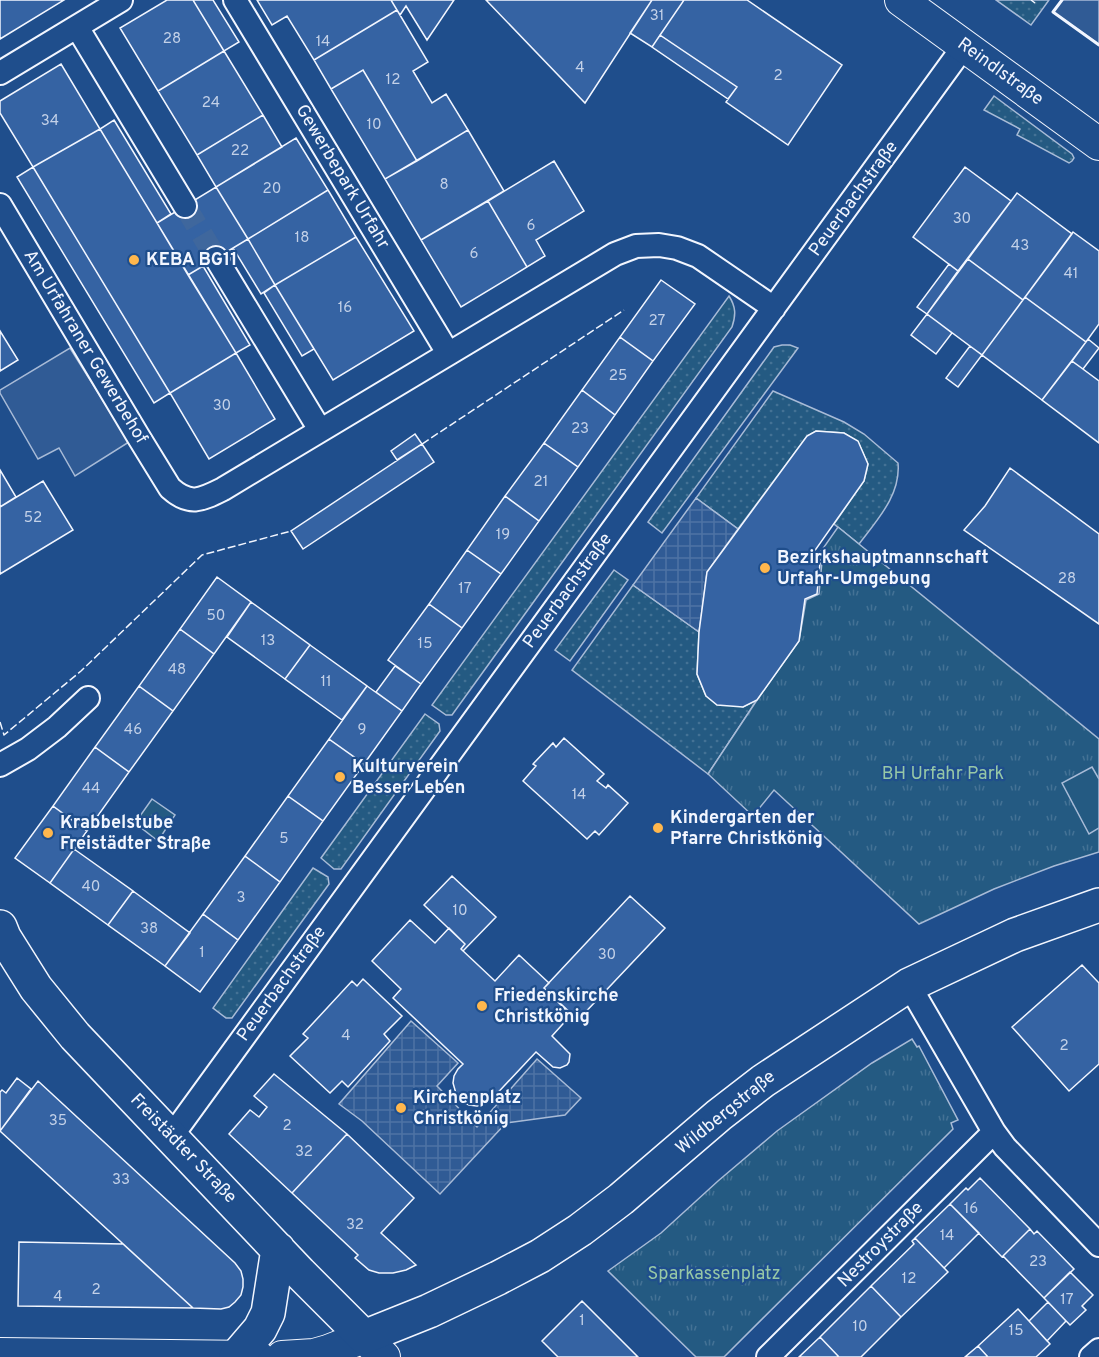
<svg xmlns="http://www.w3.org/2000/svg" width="1099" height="1357" viewBox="0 0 1099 1357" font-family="Overpass,sans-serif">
	<defs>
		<pattern id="grass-dots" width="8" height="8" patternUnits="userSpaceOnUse" patternTransform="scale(1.5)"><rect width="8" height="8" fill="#245a82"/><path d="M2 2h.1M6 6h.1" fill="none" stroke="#447295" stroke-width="1.8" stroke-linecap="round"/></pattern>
		<pattern id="park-tufts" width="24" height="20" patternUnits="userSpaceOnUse" patternTransform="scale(1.5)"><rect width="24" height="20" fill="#245a82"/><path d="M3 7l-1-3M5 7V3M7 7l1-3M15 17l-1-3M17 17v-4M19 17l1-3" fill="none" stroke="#447295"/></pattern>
		<pattern id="plaza-grid" width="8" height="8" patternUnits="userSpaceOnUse" patternTransform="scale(1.5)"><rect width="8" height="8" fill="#305b95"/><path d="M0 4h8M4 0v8" fill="none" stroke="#4e73a5"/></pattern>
	</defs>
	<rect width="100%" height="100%" fill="#1f4e8c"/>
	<path fill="url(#grass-dots)" stroke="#a8bbd7" stroke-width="1.5" d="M996,0H1049L1031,25Z
		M994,96L1072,154L1074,158L1072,161L1069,163L1017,135L1020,129L984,110Z
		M729,296C736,307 736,315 732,327L452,715H446L432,705Z
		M782,345H790L798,348L662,533L648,522L774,347Z
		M773,391L844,422L864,434L898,463C901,495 877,520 859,544L834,524L864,481L868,464L858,442L844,433L816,431L807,436L738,529L696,498Z
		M614,570L628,580L570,661L555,650Z
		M633,585L699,632L697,674L706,696L743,707L757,700L708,774L572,670Z
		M425,714L439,724L440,731L341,869H334L321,858Z
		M313,868L328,877L329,884L232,1018H226L213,1008Z"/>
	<path fill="url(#park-tufts)" stroke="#a8bbd7" stroke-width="1.5" d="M838,527L1099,739V852L1054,866L994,889L919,924L774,790L753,816L708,774L757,700L799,641L806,600L819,594L822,561L817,557Z
		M152,799L175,815L158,841L135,823Z
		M912,1039L917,1047L919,1046L958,1120L951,1123L953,1129L724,1357H696L608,1271L661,1233L718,1181L777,1131L872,1063Z"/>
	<path fill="#245a82" stroke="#a8bbd7" stroke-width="1.5" d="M1092,767L1099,779V828L1089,834L1062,783Z"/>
	<path fill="#305b95" stroke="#a8bbd7" stroke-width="1.5" d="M1062,0H1099V44L1053,12Z
		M70,348L129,442L75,476L59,448L38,459L0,393V390Z"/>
	<path fill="url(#plaza-grid)" stroke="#a8bbd7" stroke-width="1.5" d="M696,498L738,529L707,572L699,632L633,585Z
		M411,1021L458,1063L437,1086L477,1127L537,1059L581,1098L565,1115L506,1123L440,1194L362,1121L339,1104Z"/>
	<path fill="#3563a3" stroke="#f2f6ff" stroke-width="1.5" d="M0,0H64L0,39Z
		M167,0H193L224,51L158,91L120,28Z
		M193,0H213L239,42L224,51Z
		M257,0H391L397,10L314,60L287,16L272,25Z
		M391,0H454L427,40L406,6L400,15Z
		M486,0H652L585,103Z
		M652,0H684L652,47L630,33Z
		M684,0H747L842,65L788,145L726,102L737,87L660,35Z
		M397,10L428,62L413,71L432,103L446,94L468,130L417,161L363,70L331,89L314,60Z
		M660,35L737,87L728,99L652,47Z
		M224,51L263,115L197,155L158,91Z
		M61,64L100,129L33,167L0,113V101Z
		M363,70L417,161L385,179L331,89Z
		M263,115L282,147L216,187L197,155Z
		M114,120L171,214L157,223L100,129Z
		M100,129L236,353L170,393L33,167Z
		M468,130L504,191L421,240L385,179Z
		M296,138L328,190L248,239L216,187Z
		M554,161L584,211L536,240L545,256L527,267L488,201Z
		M33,167L170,393L154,403L17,177Z
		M965,167L1011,201L958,271L913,237Z
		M216,187L248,239L188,275L157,223Z
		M328,190L356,237L275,285L248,239Z
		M1017,193L1072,234L1023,300L968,259Z
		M488,201L527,267L461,307L421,240Z
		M1073,232L1099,251V324L1086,342L1025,297Z
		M356,237L414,331L333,380L275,285Z
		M248,239L275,285L261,294L233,248Z
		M968,259L1023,300L982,355L927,314Z
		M949,264L958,271L927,314L917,307Z
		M203,266L250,345L236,353L188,275Z
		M661,280L695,304L653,361L620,337Z
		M275,285L314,349L302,356L264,293Z
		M1025,297L1086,342L1042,400L982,355Z
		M927,314L952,333L936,354L911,335Z
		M0,331L18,360L0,371Z
		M620,337L653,361L615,415L582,390Z
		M1088,339L1099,348L1083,369L1072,361Z
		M970,346L982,355L958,387L946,378Z
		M236,353L275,419L209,459L170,393Z
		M1072,361L1099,381V443L1042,400Z
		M582,390L615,415L578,467L544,443Z
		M816,431L844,433L858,441L868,464L864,481L811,556L820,563L817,594L805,599L799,641L757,700L743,707L717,705L706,696L697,674L699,632L707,572L807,436Z
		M415,434L422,444L397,460L391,451Z
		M544,443L578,467L539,521L505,496Z
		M422,444L434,462L303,549L291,531Z
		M1010,468L1099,534V624L964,530L985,506Z
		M0,470L16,497L0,507Z
		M43,481L73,530L0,574V507Z
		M505,496L539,521L501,574L467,550Z
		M467,550L501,574L462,628L429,604Z
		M217,577L251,602L214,654L180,629Z
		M251,602L310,645L285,679L227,637Z
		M429,604L462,628L421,684L388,660Z
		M180,629L214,654L173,711L139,686Z
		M310,645L367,686L342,720L285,679Z
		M395,666L421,684L402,711L376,692Z
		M139,686L173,711L129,772L95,747Z
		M367,686L402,711L364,764L329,739Z
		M564,738L604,774L597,781L606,788L608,785L628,803L599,835L595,831L587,839L523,781L536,766L533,764L553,743L556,747Z
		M329,739L364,764L323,821L288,796Z
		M95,747L129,772L87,831L53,806Z
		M288,796L323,821L280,882L245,856Z
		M53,806L87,831L50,883L15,858Z
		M74,849L133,891L108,925L50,883Z
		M245,856L280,882L238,940L203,914Z
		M452,876L496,917L463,951L461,949L465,944L424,905Z
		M133,891L190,933L165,966L108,925Z
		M630,896L665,928L578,1020L544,988Z
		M203,914L238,940L200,992L165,966Z
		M410,920L435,943L449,928L465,944L461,949L495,981L519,955L549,983L544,988L571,1015L552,1036L570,1054L569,1062L567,1065L560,1068L553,1067L536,1052L490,1101L484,1105L477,1106L469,1105L463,1102L457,1097L453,1083L454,1076L458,1069L463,1064L393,998L401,989L372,961Z
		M1082,965L1099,983V1064L1069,1091L1012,1027Z
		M363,979L402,1016L384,1034L390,1041L348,1087L342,1081L330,1093L290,1056L308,1038L303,1034L352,981L357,986Z
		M274,1074L347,1134L292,1193L229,1134L250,1110L259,1117L267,1107L254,1096Z
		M17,1078L31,1089L0,1131V1092L2,1090L6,1093Z
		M38,1081L235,1263L241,1271L243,1279V1287L241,1295L235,1302L229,1307L221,1309L193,1308L0,1131Z
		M347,1134L414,1198L381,1233L416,1265L406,1270L393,1273H379L369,1270L355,1258L358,1255L292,1193Z
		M980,1178L1030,1229L1002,1257L950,1204L966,1188L968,1190Z
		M950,1204L979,1233L944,1268L915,1238Z
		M1030,1229L1034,1234L1037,1231L1074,1269L1044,1298L1003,1256Z
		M915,1238L948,1272L901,1317L871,1286L914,1244L912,1241Z
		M19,1242L123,1244L193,1308L18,1306Z
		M1070,1272L1093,1295L1082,1306L1086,1310L1070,1325L1044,1298Z
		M871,1286L901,1317L861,1357H839L820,1337Z
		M582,1301L638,1357H558L542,1341Z
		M1048,1302L1066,1321L1047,1341L1029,1321Z
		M1018,1309L1050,1344L1036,1357H988L978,1346Z
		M820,1337L839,1357H799Z
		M978,1346L988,1357H965Z"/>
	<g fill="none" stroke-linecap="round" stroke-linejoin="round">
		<path stroke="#3f679d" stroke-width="22" stroke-dasharray="22 11" stroke-linecap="butt" d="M185,206L216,258"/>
		<g stroke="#f2f6ff" stroke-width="26">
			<path id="street" d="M235,0L448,353
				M77,27L185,206
				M0,73L121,0
				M0,205L138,436L170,488C190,506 201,500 223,489L615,254L636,246L659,245L677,248L698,256L774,308
				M216,258L320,430
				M0,765L28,749L57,727L88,698
				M909,985L994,1132L1005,1147L1099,1245
				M171,1137L964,46
				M768,1357L994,1132
				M1091,1357L1099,1350"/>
		</g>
		<g stroke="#f2f6ff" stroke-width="34">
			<path id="secondary" d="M901,0L1099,144
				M0,1354L258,1357
				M282,1357L314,1355L328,1351L364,1337L384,1357"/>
		</g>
		<g stroke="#f2f6ff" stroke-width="36">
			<path id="primary" d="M0,927L4,937L36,988L75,1036L300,1273L364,1337L429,1311L498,1278L540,1256L580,1230L621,1199L719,1115L763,1081L909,985L1015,935L1099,905
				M236,1357L260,1329L268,1313L278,1249"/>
		</g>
		<use href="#street" stroke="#1f4e8c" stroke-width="22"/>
		<use href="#secondary" stroke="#1f4e8c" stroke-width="32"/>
		<use href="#primary" stroke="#1f4e8c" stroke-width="33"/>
		<path stroke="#f2f6ff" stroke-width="1.5" stroke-dasharray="8 3" stroke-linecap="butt" d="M1031,0L1035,3
			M422,444L624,310
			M0,722L4,735L81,671L202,555L291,531"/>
		<path stroke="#f2f6ff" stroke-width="3" d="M1062,0L1053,12L1099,45"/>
	</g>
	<g fill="#ffb74d" stroke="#1f4e8c" stroke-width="2">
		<circle cx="134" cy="260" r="6"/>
		<circle cx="765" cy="568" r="6"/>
		<circle cx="340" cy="777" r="6"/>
		<circle cx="658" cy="828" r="6"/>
		<circle cx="48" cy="833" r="6"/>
		<circle cx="482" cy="1006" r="6"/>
		<circle cx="401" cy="1108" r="6"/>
	</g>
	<g text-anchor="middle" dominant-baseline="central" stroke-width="4.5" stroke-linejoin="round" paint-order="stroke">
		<g font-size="15" fill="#c3d1e8">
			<text x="657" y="16">31</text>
			<text x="172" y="39">28</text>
			<text x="323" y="42">14</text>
			<text x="580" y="68">4</text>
			<text x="778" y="76">2</text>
			<text x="393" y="80">12</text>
			<text x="211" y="103">24</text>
			<text x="50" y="121">34</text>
			<text x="374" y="125">10</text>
			<text x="240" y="151">22</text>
			<text x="444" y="185">8</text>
			<text x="272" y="189">20</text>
			<text x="962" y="219">30</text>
			<text x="531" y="226">6</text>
			<text x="302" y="238">18</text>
			<text x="1020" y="246">43</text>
			<text x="474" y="254">6</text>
			<text x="1071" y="274">41</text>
			<text x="345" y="308">16</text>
			<text x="657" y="321">27</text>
			<text x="618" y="376">25</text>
			<text x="222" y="406">30</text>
			<text x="580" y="429">23</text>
			<text x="541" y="482">21</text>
			<text x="33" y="518">52</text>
			<text x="503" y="535">19</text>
			<text x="1067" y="579">28</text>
			<text x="465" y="589">17</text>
			<text x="216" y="616">50</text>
			<text x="268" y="641">13</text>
			<text x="425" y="644">15</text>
			<text x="177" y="670">48</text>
			<text x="326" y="682">11</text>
			<text x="133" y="730">46</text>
			<text x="362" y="730">9</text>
			<text x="91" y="789">44</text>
			<text x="579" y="795">14</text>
			<text x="284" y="839">5</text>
			<text x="91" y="887">40</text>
			<text x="241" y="898">3</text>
			<text x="460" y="911">10</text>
			<text x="149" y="929">38</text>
			<text x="202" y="953">1</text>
			<text x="607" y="955">30</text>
			<text x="346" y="1036">4</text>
			<text x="1064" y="1046">2</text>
			<text x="58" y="1121">35</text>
			<text x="287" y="1126">2</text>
			<text x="304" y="1152">32</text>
			<text x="121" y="1180">33</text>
			<text x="971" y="1209">16</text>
			<text x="355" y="1225">32</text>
			<text x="947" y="1236">14</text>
			<text x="1038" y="1262">23</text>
			<text x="909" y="1279">12</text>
			<text x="96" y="1290">2</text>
			<text x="58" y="1297">4</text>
			<text x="1067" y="1300">17</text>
			<text x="582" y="1321">1</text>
			<text x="860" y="1327">10</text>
			<text x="1016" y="1331">15</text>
		</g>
		<g font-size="18" fill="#f2f6ff" stroke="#1f4e8c">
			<text transform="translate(1000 72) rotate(36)">Reindlstraße</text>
			<text transform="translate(342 177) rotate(59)">Gewerbepark Urfahr</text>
			<text transform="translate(854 199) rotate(-54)">Peuerbachstraße</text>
			<text transform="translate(85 347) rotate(59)">Am Urfahraner Gewerbehof</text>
			<text transform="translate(568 591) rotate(-54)">Peuerbachstraße</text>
			<text transform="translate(282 984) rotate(-54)">Peuerbachstraße</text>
			<text transform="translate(726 1113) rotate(-39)">Wildbergstraße</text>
			<text transform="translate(183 1149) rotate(46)">Freistädter Straße</text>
			<text transform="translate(881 1245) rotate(-45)">Nestroystraße</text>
		</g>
		<g font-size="18" font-weight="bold" fill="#f2f6ff" stroke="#1f4e8c" text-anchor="start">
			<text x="146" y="260">KEBA BG11</text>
			<text x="777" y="558">Bezirkshauptmannschaft<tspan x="777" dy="21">Urfahr-Umgebung</tspan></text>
			<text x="352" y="767">Kulturverein<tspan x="352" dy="21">Besser Leben</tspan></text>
			<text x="670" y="818">Kindergarten der<tspan x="670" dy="21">Pfarre Christkönig</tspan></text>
			<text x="60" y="823">Krabbelstube<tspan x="60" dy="21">Freistädter Straße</tspan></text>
			<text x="494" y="996">Friedenskirche<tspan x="494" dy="21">Christkönig</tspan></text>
			<text x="413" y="1098">Kirchenplatz<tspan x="413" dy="21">Christkönig</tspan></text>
		</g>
		<g font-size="18" fill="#97c8a6" stroke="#1f4e8c">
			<text x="943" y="774">BH Urfahr Park</text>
			<text x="714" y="1274">Sparkassenplatz</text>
		</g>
	</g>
</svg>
